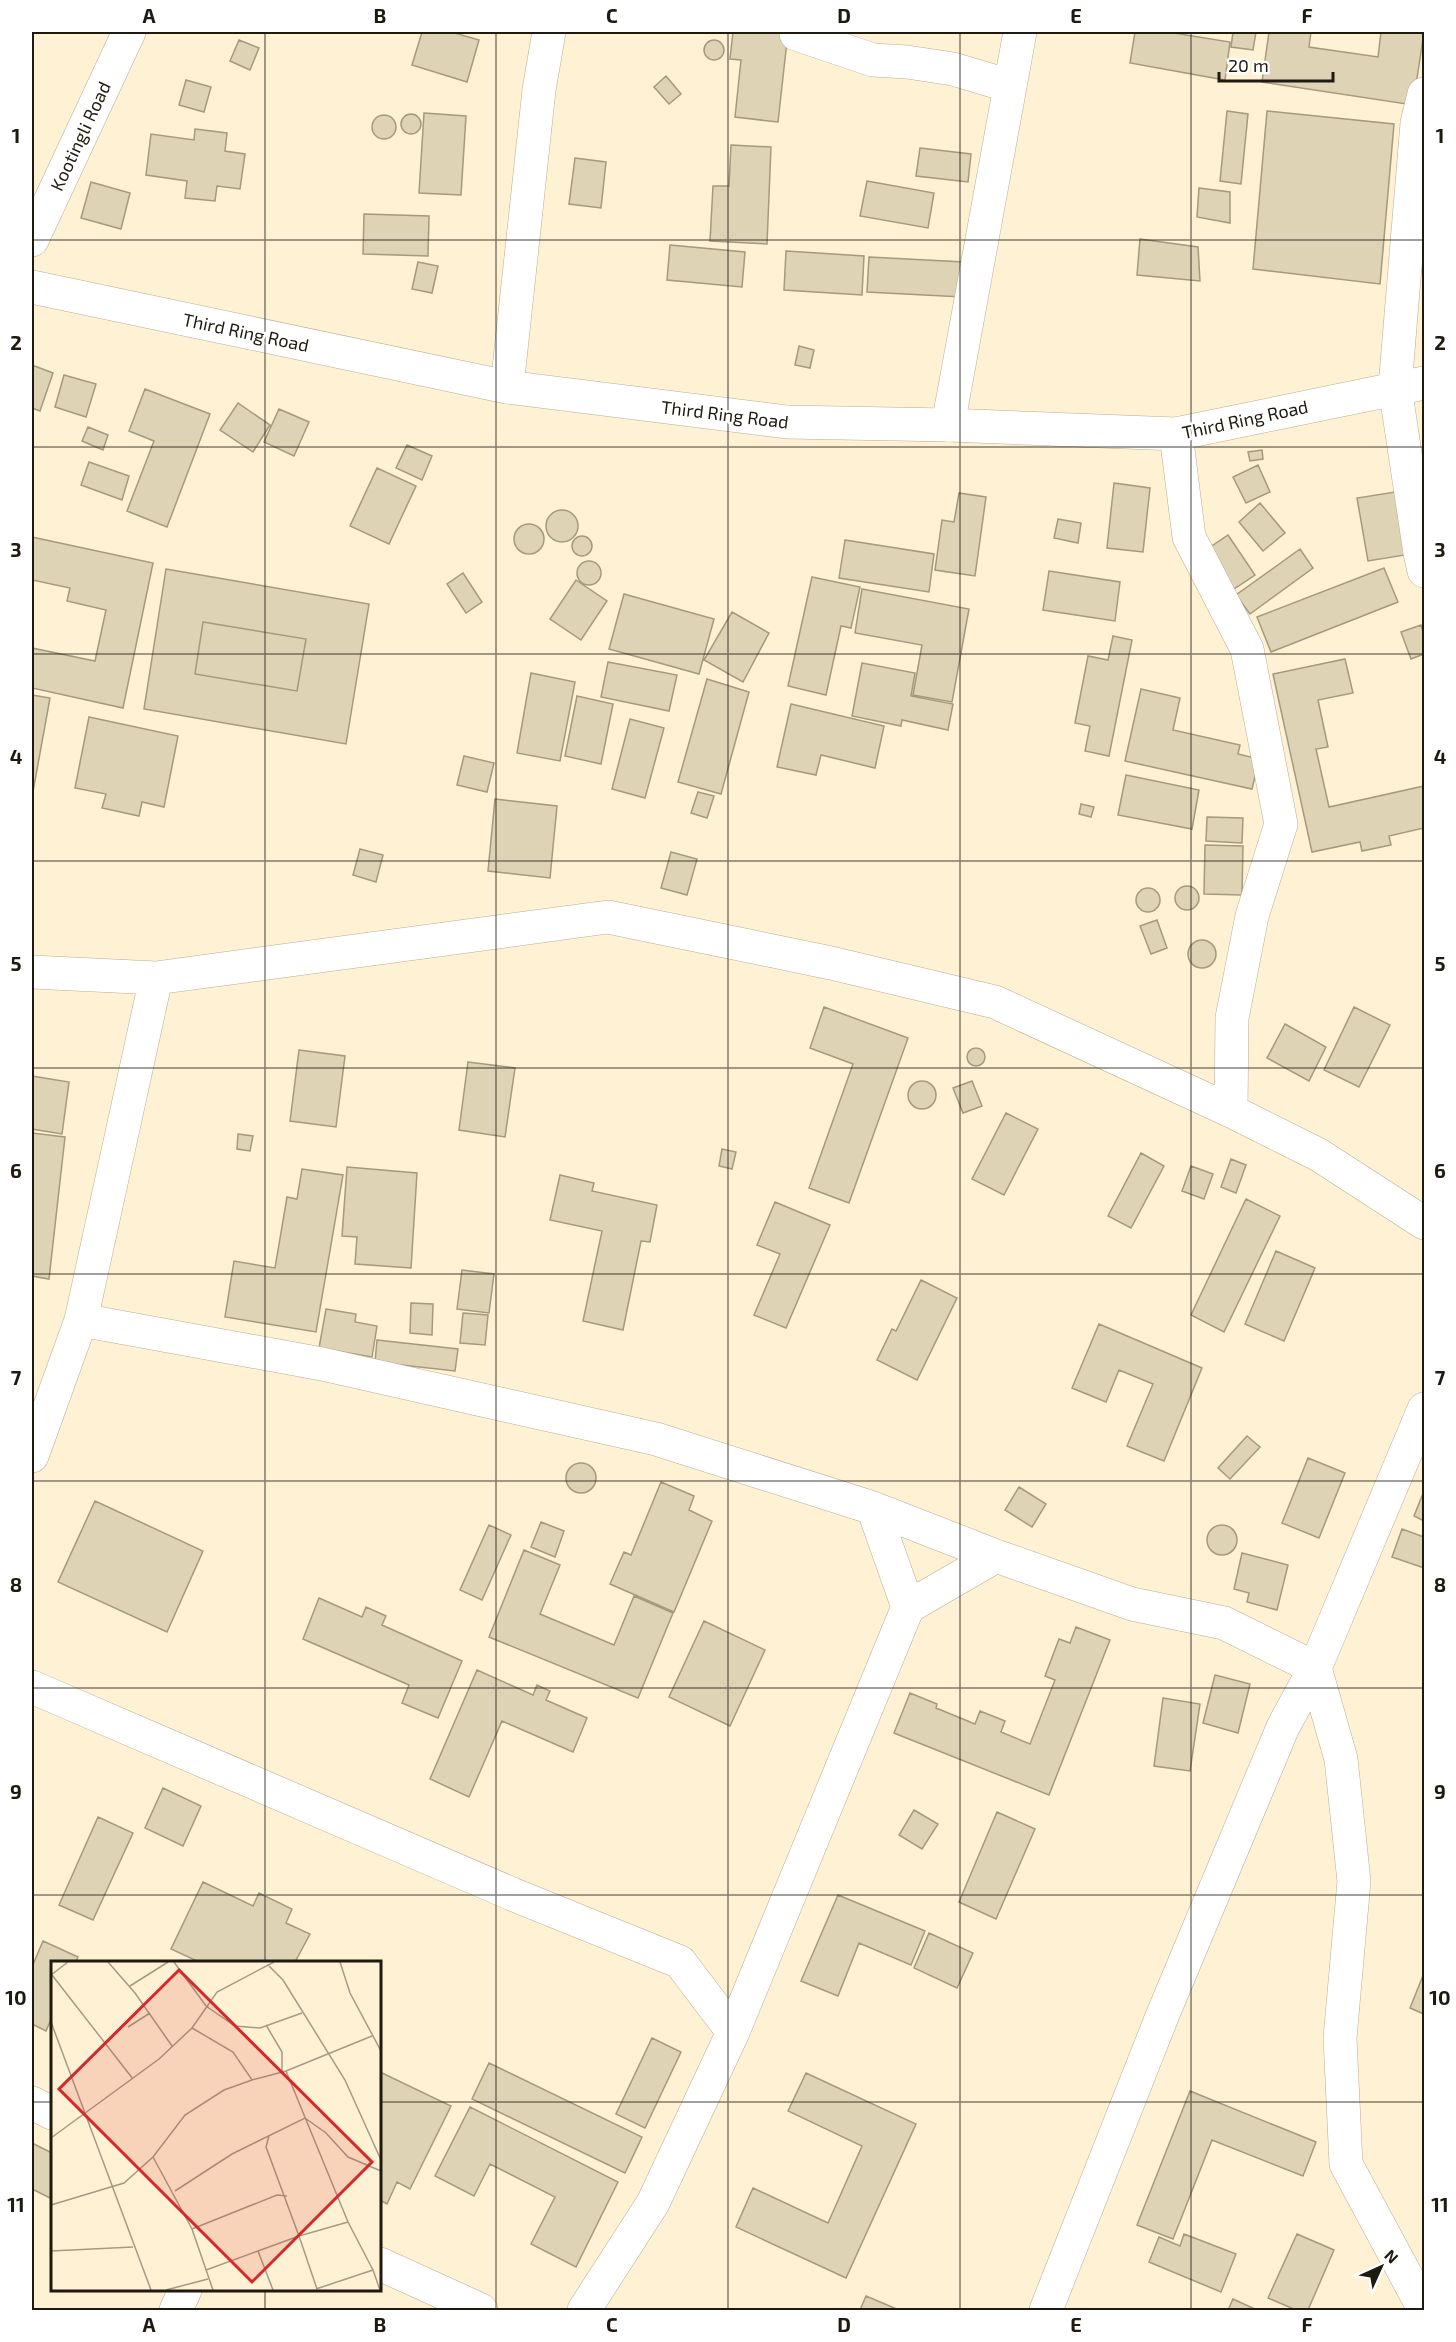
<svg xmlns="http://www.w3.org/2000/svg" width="1456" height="2342" viewBox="0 0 1456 2342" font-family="'Exo 2',sans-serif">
	<rect width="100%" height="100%" fill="#fef1d4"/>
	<path fill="#dfd3b6" stroke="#a5997e" stroke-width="1.5" fill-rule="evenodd" d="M422,32H451L479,40L467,82L412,65Z
		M733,32H788L778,122L735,117L741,60L730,59Z
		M1135,32H1168L1230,42L1225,80L1130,63Z
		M1233,32H1256L1253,50L1231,47Z
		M1269,32H1311L1309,47L1378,57L1381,32H1424L1413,105L1262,82Z
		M704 50a10 10 0 1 1 20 0a10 10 0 1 1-20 0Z
		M239,40L259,48L250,70L230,61Z
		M666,76L681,94L669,104L654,87Z
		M186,80L211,87L204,112L179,105Z
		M1227,111L1248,114L1241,184L1220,181Z
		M1267,111L1394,124L1380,284L1253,269Z
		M424,113L466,116L461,195L419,193Z
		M401 124a10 10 0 1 1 20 0a10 10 0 1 1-20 0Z
		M372 127a12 12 0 1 1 24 0a12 12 0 1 1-24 0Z
		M195,129L227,133L225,151L245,154L240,189L217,186L215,201L185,198L187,181L146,175L151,134L194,140Z
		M731,145L771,147L767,244L710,241L713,186H729Z
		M920,148L971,154L968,182L916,176Z
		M575,158L606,162L601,208L569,204Z
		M867,181L934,193L928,228L860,216Z
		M91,182L130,193L121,229L81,218Z
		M1199,188L1230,192V223L1197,217Z
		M364,214L429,216L428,256L363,254Z
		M1140,239L1198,247L1200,281L1137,275Z
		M670,245L745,252L742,287L667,280Z
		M786,251L864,256L862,295L784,290Z
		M869,257L964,262L962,297L867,292Z
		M418,262L438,266L432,293L412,289Z
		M799,346L814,350L810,368L795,365Z
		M32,365L53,373L40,411L32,408Z
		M64,375L96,384L86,417L55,407Z
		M145,389L210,414L167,527L127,511L154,441L129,431Z
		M238,403L270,425L253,452L220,430Z
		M279,409L309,422L294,456L264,442Z
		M88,427L108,435L103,450L82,441Z
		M407,445L432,456L422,480L396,468Z
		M1262,450L1263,459L1250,461L1248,452Z
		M89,462L129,476L122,500L81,485Z
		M1258,465L1270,492L1246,503L1233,477Z
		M377,468L416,486L389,544L350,526Z
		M1114,483L1150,488L1143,552L1107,548Z
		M1395,492L1405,555L1368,561L1357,498Z
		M959,493L986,497L975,576L935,570L942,520L954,522Z
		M1260,503L1285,533L1263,551L1239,522Z
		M546 526a16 16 0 1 1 32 0a16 16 0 1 1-32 0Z
		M1058,519L1081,523L1078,543L1054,538Z
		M514 539a15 15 0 1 1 30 0a15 15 0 1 1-30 0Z
		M1228,535L1255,575L1228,593L1200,554Z
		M572 546a10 10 0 1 1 20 0a10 10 0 1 1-20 0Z
		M32,537L153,563L123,708L32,688V648L95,661L106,610L67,601L70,588L32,580Z
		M845,540L934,554L929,592L839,578Z
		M1300,549L1313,568L1250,614L1236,595Z
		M577 573a12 12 0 1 1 24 0a12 12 0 1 1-24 0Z
		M1384,568L1398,602L1271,652L1257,617Z
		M166,569L369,604L346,744L144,709ZM203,622L306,639L297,691L195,674Z
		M1049,571L1120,582L1115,621L1043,610Z
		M463,573L482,602L466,613L447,584Z
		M812,577L860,587L851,628L841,626L826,695L788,686Z
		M576,580L607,601L581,640L550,619Z
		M862,589L969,609L952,702L913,695L922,645L855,633Z
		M624,594L714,619L699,674L609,649Z
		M732,612L769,633L743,682L704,660Z
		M203,622L306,639L297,691L195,674Z
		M1421,625L1424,635V654L1411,659L1401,632Z
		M1113,636L1132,640L1109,756L1085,751L1090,726L1075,723L1088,656L1108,660Z
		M1345,659L1353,693L1318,700L1328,747L1316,749L1329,807L1424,786V828L1389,836L1391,845L1362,851L1360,842L1312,852L1273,674Z
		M608,662L677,675L669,711L601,697Z
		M862,663L915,673L911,696L953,704L948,730L902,720L901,726L852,716Z
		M531,673L575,682L560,761L517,753Z
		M707,679L749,692L721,794L678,782Z
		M1141,689L1180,698L1173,730L1240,745L1238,754L1259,759L1252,789L1125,761Z
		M32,695L50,698L32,797Z
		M577,696L613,704L601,764L565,756Z
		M791,704L884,726L875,768L821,755L816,775L777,767Z
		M89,717L178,736L164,807L142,802L139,816L102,808L106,794L75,788Z
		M630,719L664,728L645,798L612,789Z
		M464,756L494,763L487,792L457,785Z
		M1126,775L1199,790L1192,829L1118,815Z
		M698,792L714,796L707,818L691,813Z
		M495,799L557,806L550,878L488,871Z
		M1081,804L1094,807L1091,817L1079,814Z
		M1207,817L1243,818L1242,843L1206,841Z
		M1205,845L1243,846L1242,895L1204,894Z
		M360,849L383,855L376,882L353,875Z
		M671,852L697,859L687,895L661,888Z
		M1175 898a12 12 0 1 1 24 0a12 12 0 1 1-24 0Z
		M1136 900a12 12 0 1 1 24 0a12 12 0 1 1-24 0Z
		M1157,920L1167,948L1151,954L1140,926Z
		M1188 954a14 14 0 1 1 28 0a14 14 0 1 1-28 0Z
		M824,1007L908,1038L849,1203L809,1188L853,1064L810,1048Z
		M1354,1007L1390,1025L1359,1087L1324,1070Z
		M1285,1024L1326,1047L1309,1081L1267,1058Z
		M967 1057a9 9 0 1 1 18 0a9 9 0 1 1-18 0Z
		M299,1050L345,1056L336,1127L290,1121Z
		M468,1062L515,1068L505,1137L459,1130Z
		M32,1076L69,1082L62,1134L32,1129Z
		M908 1095a14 14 0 1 1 28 0a14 14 0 1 1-28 0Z
		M972,1081L982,1106L963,1113L953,1088Z
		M1006,1113L1038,1129L1004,1195L972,1179Z
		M32,1133L65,1137L49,1279L32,1276Z
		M238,1134L253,1136L250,1151L237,1149Z
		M722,1149L736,1152L732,1169L719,1166Z
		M1141,1153L1164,1166L1131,1228L1108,1216Z
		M1231,1159L1246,1165L1236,1193L1221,1187Z
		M1191,1166L1213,1174L1204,1199L1182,1191Z
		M347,1167L417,1173L411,1268L355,1264L357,1237L342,1236Z
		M302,1169L343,1175L316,1332L225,1317L234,1261L275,1268L287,1197L297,1199Z
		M560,1175L594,1183L592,1191L657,1205L650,1242L641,1241L623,1330L583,1321L602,1231L550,1220Z
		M1246,1199L1280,1216L1224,1332L1191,1315Z
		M775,1202L830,1225L786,1328L754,1315L780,1254L757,1245Z
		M1276,1251L1315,1268L1284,1341L1245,1324Z
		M462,1270L494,1274L489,1313L457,1309Z
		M921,1280L957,1298L917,1380L877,1360L892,1329L896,1331Z
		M411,1303L433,1304L432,1335L410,1333Z
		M326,1309L356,1314L355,1322L377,1326L372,1357L319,1348Z
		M463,1313L488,1315L485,1345L460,1343Z
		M1099,1324L1202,1368L1164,1461L1127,1446L1153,1384L1119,1370L1106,1402L1072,1388Z
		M377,1340L458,1349L455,1371L375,1362Z
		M1247,1436L1260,1447L1230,1479L1218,1468Z
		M1308,1458L1345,1473L1319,1538L1282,1523Z
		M566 1478a15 15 0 1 1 30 0a15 15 0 1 1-30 0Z
		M661,1482L694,1496L689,1510L712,1521L674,1612L610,1584L624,1552L631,1555Z
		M1019,1487L1046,1504L1032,1527L1005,1510Z
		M1424,1491V1521L1414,1516Z
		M95,1501L203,1551L167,1632L58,1582Z
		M541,1522L564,1531L555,1557L531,1547Z
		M1207 1540a15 15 0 1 1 30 0a15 15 0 1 1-30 0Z
		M489,1525L511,1535L482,1600L460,1590Z
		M1402,1529L1424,1537V1568L1392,1557Z
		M524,1550L560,1565L540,1614L614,1645L634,1596L673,1613L638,1698L489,1637Z
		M1242,1553L1288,1565L1277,1610L1247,1602L1249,1593L1234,1589Z
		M319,1598L362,1617L366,1607L386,1616L382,1625L462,1661L438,1718L402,1703L409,1685L303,1639Z
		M704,1621L765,1650L730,1726L669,1697Z
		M1076,1627L1110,1640L1049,1795L894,1733L910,1693L937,1704L936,1708L975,1724L980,1711L1005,1721L1001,1732L1030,1744L1055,1680L1045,1676L1059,1639L1070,1643Z
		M477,1670L533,1695L537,1685L550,1691L546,1700L587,1718L573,1752L502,1721L469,1797L430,1779Z
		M1215,1675L1250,1684L1238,1733L1203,1723Z
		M1163,1698L1200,1704L1190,1771L1154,1766Z
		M163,1788L201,1806L183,1846L145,1828Z
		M914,1810L938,1824L922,1849L899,1835Z
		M997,1812L1035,1829L996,1919L959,1902Z
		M98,1817L133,1833L93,1920L59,1905Z
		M203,1882L253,1906L259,1893L292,1909L286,1923L310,1934L295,1962H199L171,1949Z
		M838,1895L925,1931L911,1965L859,1943L838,1996L801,1981Z
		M929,1933L973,1953L957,1988L914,1968Z
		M43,1941L78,1957L76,1962H52V2017L46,2031L32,2024V1967Z
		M1424,1973V2014L1410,2008Z
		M652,2038L681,2052L645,2128L616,2114Z
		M489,2063L642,2137L625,2173L472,2099Z
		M380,2072L451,2106L410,2189L397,2182L387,2204L380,2200Z
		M806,2073L916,2124L846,2278L736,2227L753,2188L828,2223L862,2146L788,2111Z
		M1190,2091L1316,2142L1303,2176L1212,2140L1173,2239L1137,2225Z
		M470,2107L618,2182L576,2267L531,2244L555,2197L490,2164L474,2196L435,2176Z
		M32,2143L52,2153V2199L32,2189Z
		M1184,2234L1236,2254L1221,2292L1149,2262L1159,2237L1180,2246Z
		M1297,2234L1334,2250L1308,2310H1296L1268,2298Z
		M866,2296L899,2310H860Z
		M1233,2299L1257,2310H1228Z"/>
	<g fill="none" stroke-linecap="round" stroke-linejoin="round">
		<g stroke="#baad92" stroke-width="34">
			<path id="minor" d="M796,34L873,60L907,62L953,69L1010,86
				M1424,94L1417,123L1395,387L1420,553L1424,571
				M507,387L539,90L549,32
				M948,425L1020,32
				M1176,434L1189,537L1247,649L1281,824L1252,916L1232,1018L1231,1111L1319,1155L1424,1223
				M32,972L156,978L608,917L831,963L995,1002L1231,1111
				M81,1320L322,1364L656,1439L873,1508L996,1556L1132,1604L1224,1623L1315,1668L1341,1759L1354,1881L1340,2038L1346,2164L1424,2309
				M32,1456L81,1320L156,978
				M873,1508L908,1607
				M32,1687L512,1894L680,1962L733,2032
				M32,2103L52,2113
				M380,2264L481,2310
				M176,2310L185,2290
				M584,2310L653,2203L733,2032L908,1607L996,1556
				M1046,2310L1163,2014L1283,1727L1315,1668L1424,1409"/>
		</g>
		<g stroke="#baad92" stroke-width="34">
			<path id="tertiary" d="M32,240L129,32
				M32,287L507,387L787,422L948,425L1176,434L1424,383"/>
		</g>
		<use href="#minor" stroke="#fff" stroke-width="33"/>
		<use href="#tertiary" stroke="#fff" stroke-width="33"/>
	</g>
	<path fill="none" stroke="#1e1a0f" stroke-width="1.5" stroke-opacity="0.55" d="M265,32V1962M496,32V2310M728,32V2310M960,32V2310M1191,32V2310M32,240H1424M32,447H1424M32,654H1424M32,861H1424M32,1068H1424M32,1274H1424M32,1481H1424M32,1688H1424M32,1895H1424M32,2102H52M380,2102H1424M265,2290V2310"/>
	<g text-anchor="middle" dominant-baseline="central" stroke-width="5" stroke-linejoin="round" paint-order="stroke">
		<g font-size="18" fill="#1e1a0f" stroke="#fff">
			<text transform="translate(80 136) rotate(-65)">Kootingli Road</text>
			<text transform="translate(246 332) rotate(12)">Third Ring Road</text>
			<text transform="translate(725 414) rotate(7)">Third Ring Road</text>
			<text transform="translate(1245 419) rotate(-12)">Third Ring Road</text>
		</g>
	</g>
	<g transform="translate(51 1961)">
		<rect width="330" height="330" fill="#fef1d4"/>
		<path fill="none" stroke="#a49b85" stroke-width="1.5" d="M57,1L84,32L121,85M123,1L155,45L184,65L209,67L251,52M289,1L299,32L330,90M218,5L232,19L294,119L330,199M0,14L17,1M1,14L82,118M79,25L117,1M0,61L100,329M215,64L231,91V111M77,66L99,52M141,67L182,91L201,119L235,110L321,75M235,110L297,261L322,309M0,177L108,98L141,67L166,31L223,1M102,196L141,268L162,329M124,230L181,193L254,157L275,172L297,196L330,210M0,244L73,222L102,196L134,154L173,129L201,119M141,268L226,234L236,235M0,290L82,286M207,290L248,275L215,186L218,175M155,309L207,290L222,329M265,328L322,309L329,329M266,328L248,275L297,261M115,329L157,318"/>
		<path fill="#d62828" fill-opacity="0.15" stroke="#d62828" stroke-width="3" d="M128,9L321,201L201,321L8,128Z"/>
		<rect width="330" height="330" fill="none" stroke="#1e1a0f" stroke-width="3"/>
	</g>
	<rect width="1456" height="2342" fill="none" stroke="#ffffff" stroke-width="66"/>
	<g transform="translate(1381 2267) rotate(45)" stroke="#ffffff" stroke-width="4.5" paint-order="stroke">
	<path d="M0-4.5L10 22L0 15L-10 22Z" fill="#1e1a0f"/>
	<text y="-9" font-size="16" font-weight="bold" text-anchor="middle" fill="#1e1a0f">N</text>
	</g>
	<path d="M1219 72v9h114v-9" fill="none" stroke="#1e1a0f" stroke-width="3"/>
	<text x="1228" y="72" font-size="18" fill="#1e1a0f" stroke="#ffffff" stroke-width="4.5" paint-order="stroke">20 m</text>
	<rect x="33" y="33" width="1390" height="2276" fill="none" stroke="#1e1a0f" stroke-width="2"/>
	<g font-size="20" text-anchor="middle" font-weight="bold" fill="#1e1a0f">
		<text x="149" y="23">A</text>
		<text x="380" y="23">B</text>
		<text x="612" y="23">C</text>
		<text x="844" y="23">D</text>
		<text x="1076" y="23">E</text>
		<text x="1307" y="23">F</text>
		<text x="16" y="143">1</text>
		<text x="1440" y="143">1</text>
		<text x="16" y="350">2</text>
		<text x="1440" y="350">2</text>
		<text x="16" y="557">3</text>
		<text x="1440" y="557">3</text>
		<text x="16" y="764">4</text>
		<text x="1440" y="764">4</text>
		<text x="16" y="971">5</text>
		<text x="1440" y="971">5</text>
		<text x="16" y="1178">6</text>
		<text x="1440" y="1178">6</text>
		<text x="16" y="1385">7</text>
		<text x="1440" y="1385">7</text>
		<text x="16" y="1592">8</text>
		<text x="1440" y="1592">8</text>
		<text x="16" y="1799">9</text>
		<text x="1440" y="1799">9</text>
		<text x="16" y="2005">10</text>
		<text x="1440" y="2005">10</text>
		<text x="16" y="2212">11</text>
		<text x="1440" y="2212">11</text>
		<text x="149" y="2332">A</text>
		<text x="380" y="2332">B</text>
		<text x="612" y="2332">C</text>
		<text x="844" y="2332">D</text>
		<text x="1076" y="2332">E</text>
		<text x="1307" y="2332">F</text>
	</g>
</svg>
